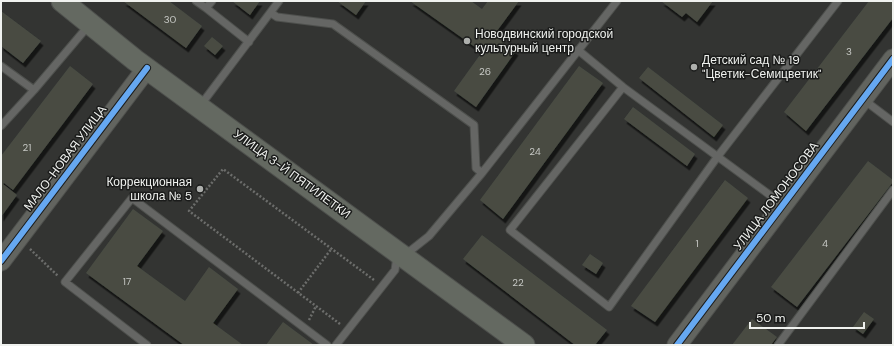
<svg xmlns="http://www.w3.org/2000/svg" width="894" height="346" viewBox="0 0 894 346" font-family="'DM Sans',sans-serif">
	<defs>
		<filter id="shadow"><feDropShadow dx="2.5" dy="4.5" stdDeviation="0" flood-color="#0009"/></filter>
	</defs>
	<rect width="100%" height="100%" fill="#333432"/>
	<path fill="#484c43" filter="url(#shadow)" d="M123,1H169L202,26L186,48Z
		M232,1H260L250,15Z
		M337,1H366L356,15Z
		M410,1H471L482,9L488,1H519L494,35L516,51L476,107L454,91L482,52Z
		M661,1H713L697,22L686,13L682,17Z
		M869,1H893V18L806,131L784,112Z
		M1,11L41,41L23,63L1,46Z
		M212,37L223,46L215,55L204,46Z
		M70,66L93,84L13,190L4,183L3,184L17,195L1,217V156Z
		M579,66L603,83L503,219L480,200Z
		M648,67L723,125L714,137L639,78Z
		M633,107L695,154L687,166L624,119Z
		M868,161L893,180V182L797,307L771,287Z
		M725,180L748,198L655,322L631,306Z
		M133,209L163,231L137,266L185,301L209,267L238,289L213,323L243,345H184L86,273Z
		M482,235L607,330L595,345H575L463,259Z
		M590,254L603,263L596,274L582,265Z
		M864,312L874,319L863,334L853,327Z
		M752,319L777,337L771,345H732Z
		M283,322L314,345H266Z"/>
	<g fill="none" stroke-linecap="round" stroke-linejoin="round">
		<g stroke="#4e504d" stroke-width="9">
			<path id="lane" d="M196,1L206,8
				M212,1L206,8L249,42
				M271,13L277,17L333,24L474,125L476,168L482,173
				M578,50L623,87L782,204
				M1,66L34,90L89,25
				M623,87L510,230L609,307L718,156L838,1
				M864,100L893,122
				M200,106L279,1
				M1,126L34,90
				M405,255L429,236L482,173L617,1
				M147,345L65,282L132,198L327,345
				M336,345L395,270L397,256
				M778,345L893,190"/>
		</g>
		<g stroke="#4e504d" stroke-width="21">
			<path id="secondary" d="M1,261L147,68
				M677,345L893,59"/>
		</g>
		<g stroke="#4e504d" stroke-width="23">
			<path id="primary" d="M62,1L135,60L524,345"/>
		</g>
		<path stroke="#6c6d6b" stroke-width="2.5" stroke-dasharray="2 2" stroke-linecap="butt" d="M30,249L58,276
			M298,293L332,248
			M309,320L316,306
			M340,324L189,211L223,169L374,280"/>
		<use href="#lane" stroke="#656664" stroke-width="7"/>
		<use href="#secondary" stroke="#62645f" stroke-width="19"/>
		<use href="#primary" stroke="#646961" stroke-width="21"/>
		<g stroke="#1b1c1b" stroke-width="8">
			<path id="cycleway" d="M1,261L147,68
				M677,345L893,59"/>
		</g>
		<use href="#cycleway" stroke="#66a8f1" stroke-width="6"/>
	</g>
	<g fill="#aeb0ad" stroke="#1b1c1b" stroke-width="1.5">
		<circle cx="467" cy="41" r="4"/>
		<circle cx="694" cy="67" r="4"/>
		<circle cx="200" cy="189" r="4"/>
	</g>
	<g text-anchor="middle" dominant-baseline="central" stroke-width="3" stroke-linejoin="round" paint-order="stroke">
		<g font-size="10" fill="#c6c8c4">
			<text x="170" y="19">30</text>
			<text x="849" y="51">3</text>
			<text x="485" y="71">26</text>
			<text x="27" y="147">21</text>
			<text x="535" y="151">24</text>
			<text x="697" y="243">1</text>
			<text x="825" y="243">4</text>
			<text x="127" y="281">17</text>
			<text x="518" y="282">22</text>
		</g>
		<g font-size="12" fill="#f0f2ef" stroke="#1b1c1b" text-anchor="start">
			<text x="475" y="34">Новодвинский городской<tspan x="475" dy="14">культурный центр</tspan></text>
			<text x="702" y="60">Детский сад № 19<tspan x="702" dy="14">"Цветик-Семицветик"</tspan></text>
			<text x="192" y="182" text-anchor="end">Коррекционная<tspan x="192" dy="14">школа № 5</tspan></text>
		</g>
		<g font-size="12" fill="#f0f2ef" stroke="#1b1c1b">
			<text transform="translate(65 158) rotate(-53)">МАЛО-НОВАЯ УЛИЦА</text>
			<text transform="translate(292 174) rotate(36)">УЛИЦА 3-Й ПЯТИЛЕТКИ</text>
			<text transform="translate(776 196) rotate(-53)">УЛИЦА ЛОМОНОСОВА</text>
		</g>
	</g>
	<rect width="894" height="346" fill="none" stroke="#f0f2ef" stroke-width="4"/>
	<path d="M750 322v6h114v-6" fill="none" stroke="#f0f2ef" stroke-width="2"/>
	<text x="756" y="322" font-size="12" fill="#f0f2ef" stroke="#1b1c1b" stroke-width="3" paint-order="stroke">50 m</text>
</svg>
